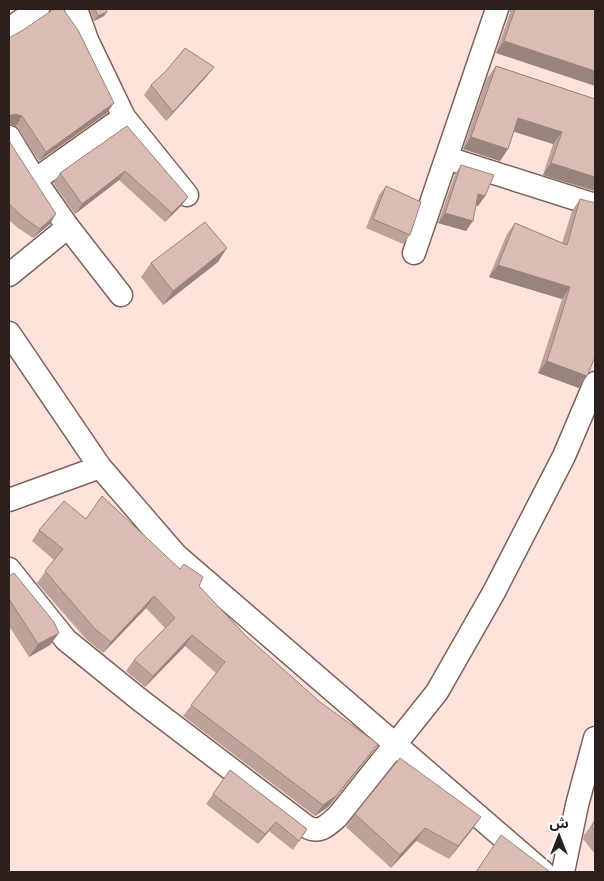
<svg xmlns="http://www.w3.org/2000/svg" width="604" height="881" viewBox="0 0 604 881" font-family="'Source Sans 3','Noto Sans Arabic',sans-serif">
	<rect width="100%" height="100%" fill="#fde3dc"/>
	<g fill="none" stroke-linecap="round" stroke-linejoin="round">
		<g stroke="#7d625a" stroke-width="25">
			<path id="minor" d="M76,9L87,40L124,117L187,195
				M9,29L38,9
				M9,137L35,180L68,227L9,275
				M447,158L595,205
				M35,180L124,117
				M68,227L121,295
				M414,253L497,9
				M9,333L100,467L176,555L543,872
				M9,500L100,467
				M9,569L66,640L140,700L307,827C320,834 328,825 338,816L437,692L494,592L564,456L595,383
				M563,872L577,805L595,738"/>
		</g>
		<use href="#minor" stroke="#fff" stroke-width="22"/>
	</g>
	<path fill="#bca29a" d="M89,9H106L104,16L94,21Z
		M510,9H595L496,53L510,13Z
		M9,38L107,113L39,161L16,126L9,124Z
		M496,66L595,99V191L543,175L553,144L514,132L508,149L500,161L463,149L487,78Z
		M214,67L207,76L166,121L144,95L151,85Z
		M127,126L188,197L181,206L165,222L119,180L75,214L53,183L60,173Z
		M9,141L50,224L33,238L18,228L9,220Z
		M461,165L485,196L478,206L476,205L466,231L438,223L455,174Z
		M386,186L410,235L403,244L366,228L379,195Z
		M580,199L587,376L579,388L538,373L562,299L489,277L507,234L515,223L562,243L572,211Z
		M218,262L163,305L141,277L151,263Z
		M86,519L199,586L246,636L370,755L328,807L315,816L183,716L216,673L185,646L145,687L126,671L134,660L165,628L146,608L103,653L87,640L37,583L54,560L32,541L39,530Z
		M9,576L59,633L50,645L29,657L9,626Z
		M230,770L307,829L293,850L269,831L258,844L206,804Z
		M355,814L481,817L449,859L416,841L391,868L346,827Z
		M595,820V854L583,839L584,835L593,823Z"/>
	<path fill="#99847d" d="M107,12L104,16L94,21L98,16Z
		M504,41L595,71V86L496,53Z
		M214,67L207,76L166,121L173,112Z
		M114,103L107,113L39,161L46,152Z
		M15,114L22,116L16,126L9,124V116Z
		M518,118L562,132L553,144L510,130Z
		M471,137L508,149L500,161L463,149Z
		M551,163L595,177V191L543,175Z
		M125,171L119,180L75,214L82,204Z
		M478,194L485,196L478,206L472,204Z
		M188,197L181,206L165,222L172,213Z
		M445,213L473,221L466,231L438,223Z
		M56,214L50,224L33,238L40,229Z
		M227,248L218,262L163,305L173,291Z
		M498,265L570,287L562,299L489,277Z
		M547,361L587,376L579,388L538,373Z
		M154,596L146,608L103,653L111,642Z
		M59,633L50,645L29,657L38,644Z
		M192,635L185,646L145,687L153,676Z
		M378,744L370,755L328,807L315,816L323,805Z
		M481,817L472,830L449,859L458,846Z
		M276,822L269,831L258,844L265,834Z
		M425,828L416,841L391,868L400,855Z"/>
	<path fill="#dbbcb3" stroke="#99847d" d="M54,9H63L78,30L114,103L46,152L22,116L15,114L9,116V38L23,30Z
		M95,9H106L107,12L98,16Z
		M515,9H595V71L504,41Z
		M185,48L214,67L173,112L151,85L166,71Z
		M496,66L595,99V177L551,163L562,132L518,118L508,149L471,137Z
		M127,126L188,197L172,213L125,171L82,204L60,173Z
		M9,141L56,214L40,229L24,218L9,204Z
		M461,165L494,175L485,196L478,194L473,221L445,213Z
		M386,186L421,202L410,235L373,219Z
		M580,199L595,203V357L587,376L547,361L570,287L498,265L515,223L567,245Z
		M205,222L227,248L173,291L151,263Z
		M102,496L180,569L184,564L203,577L199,586L246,636L320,702L378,744L336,796L323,805L191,705L225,662L192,635L153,676L134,660L175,618L154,596L111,642L95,629L45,571L63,549L39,530L64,501L86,519Z
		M14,573L54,622L59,633L38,644L9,599V576Z
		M400,758L481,817L458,846L425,828L400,855L355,814Z
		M230,770L307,829L299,841L276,822L265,834L213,794Z
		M595,820V831L592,827L593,823Z
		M501,835L550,872H476Z"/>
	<rect width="604" height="881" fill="none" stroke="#2c201d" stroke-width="20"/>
	<g transform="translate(559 836)" stroke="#ffffff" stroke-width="4" paint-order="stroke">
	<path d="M0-4L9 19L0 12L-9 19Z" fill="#2c201d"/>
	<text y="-8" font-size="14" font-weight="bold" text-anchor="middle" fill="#2c201d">ش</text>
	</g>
</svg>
